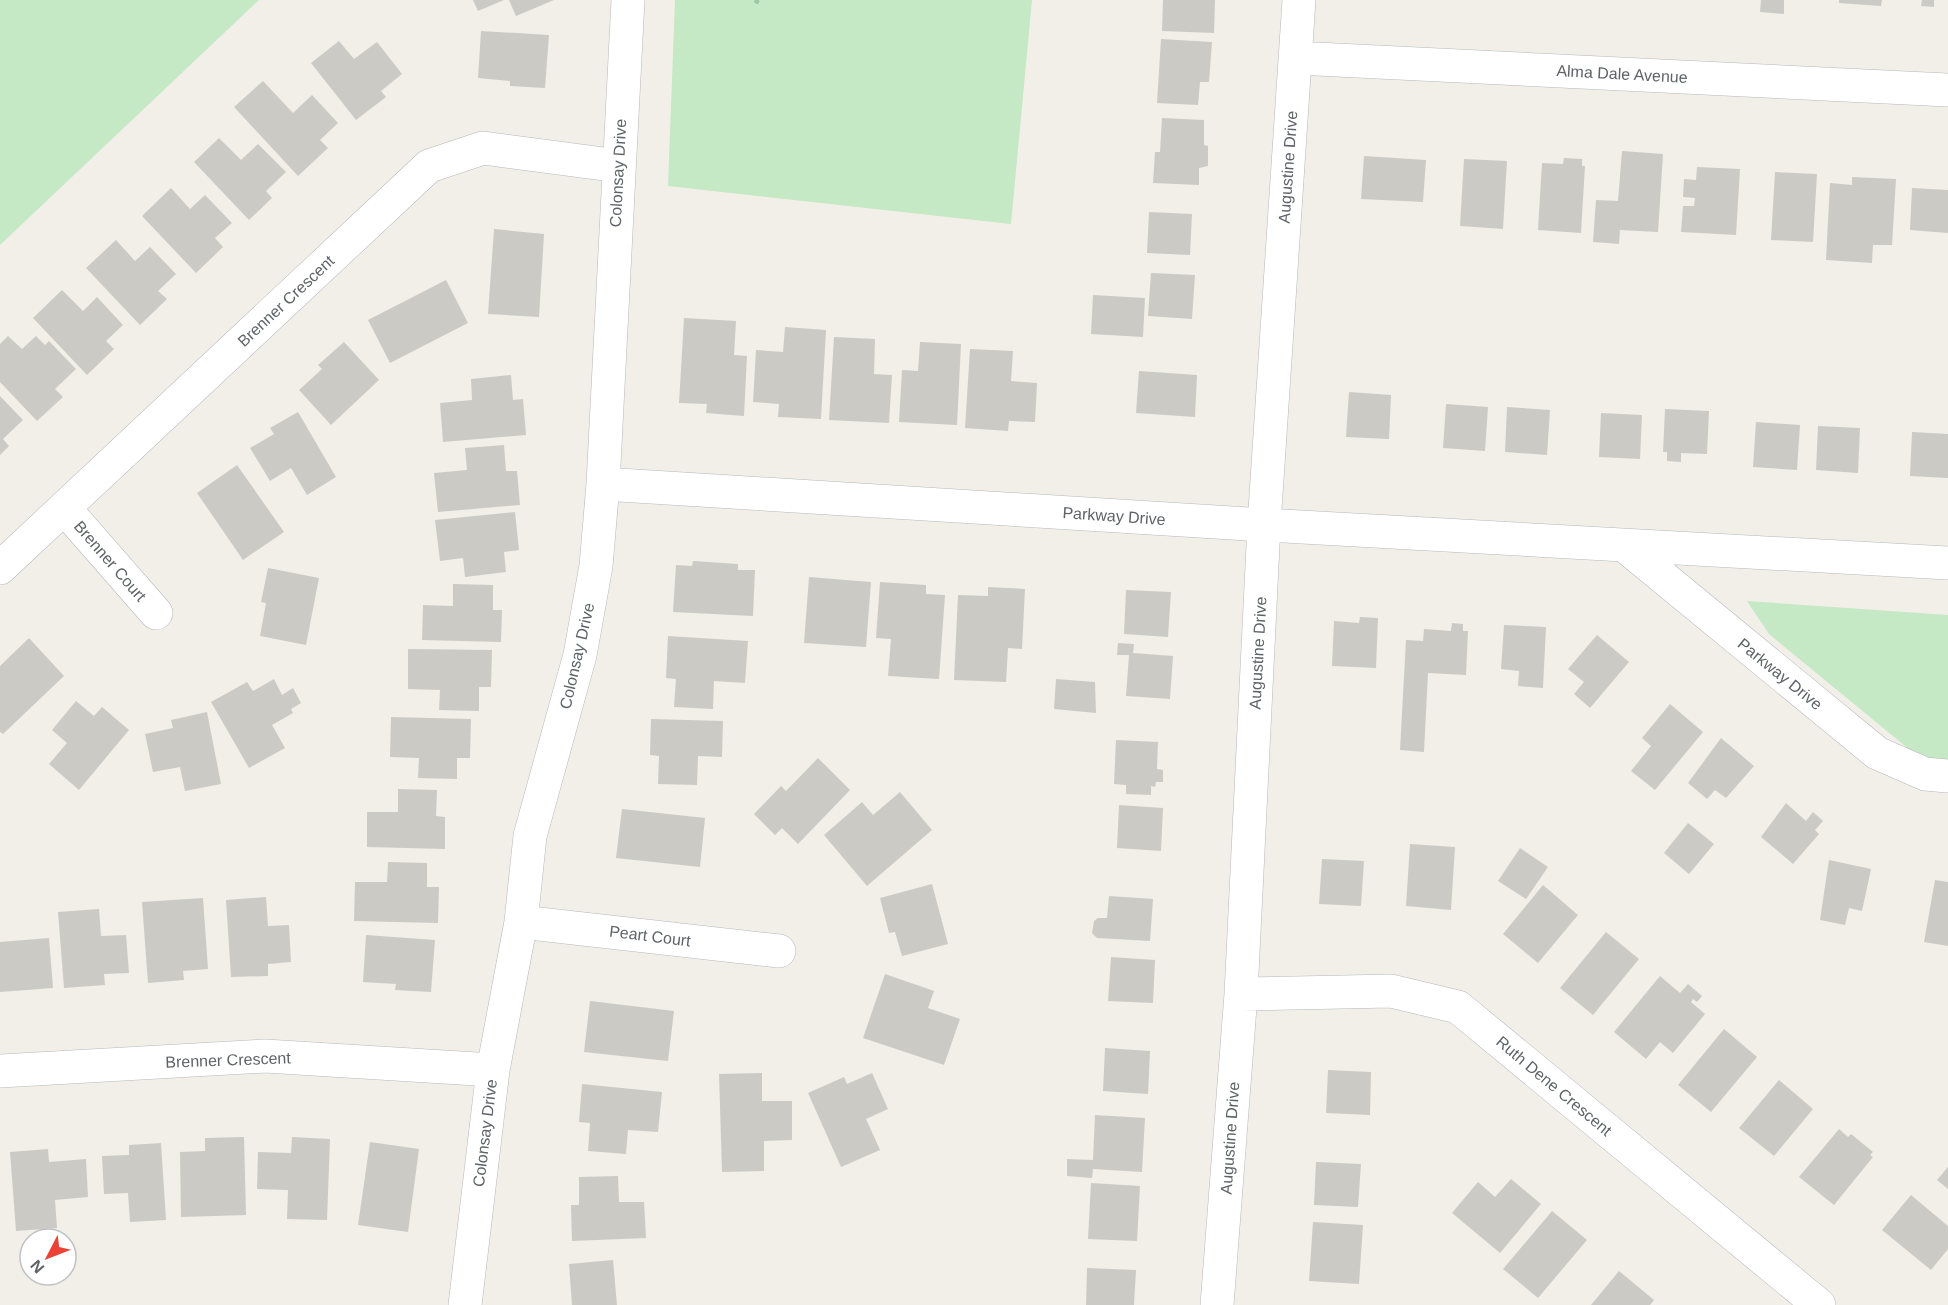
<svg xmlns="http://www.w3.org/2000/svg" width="1948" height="1305" viewBox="0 0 1948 1305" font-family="Arial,sans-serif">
	<rect width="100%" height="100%" fill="#f1efe8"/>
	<path fill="#c5e8c5" d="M0,0H259L0,245Z
		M675,0H1032L1011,224L668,186Z
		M1747,601L1948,615V763L1921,759L1769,634Z"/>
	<path fill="#cccac5" d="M473,0H504L478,11Z
		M509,0H554L516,16Z
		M1163,0H1215L1214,33L1162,31Z
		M1761,0H1784V14L1760,12Z
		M1839,0H1882L1881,6L1839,3Z
		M1922,0H1934V7L1921,6Z
		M481,31L549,35L545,88L510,86V81L478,78Z
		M1161,39L1212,42L1209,82H1200L1198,105L1157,103Z
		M339,41L354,59L377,42L402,74L381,91L386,97L356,120L311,63Z
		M263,81L293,113L312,95L338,123L320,140L328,148L298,176L234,107Z
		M1162,118L1204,120V145L1208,146V166L1199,168V185L1153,183L1155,152H1160Z
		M219,138L241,160L258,144L286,172L266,191L272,198L249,220L194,162Z
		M1622,151L1663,154L1658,232L1620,230L1619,244L1593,242L1596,200L1618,201Z
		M1364,156L1426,160L1423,202L1361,199Z
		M1564,158L1582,159V166H1585L1581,233L1538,230L1542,163L1563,164Z
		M1464,159L1507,161L1503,229L1460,226Z
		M1697,167L1740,169L1736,235L1681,232L1683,206H1694L1695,198L1683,197L1684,179L1696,180Z
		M1775,172L1817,174L1813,242L1771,240Z
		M1852,177L1896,179L1892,245H1873L1872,263L1826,260L1830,183L1852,185Z
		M171,188L190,209L205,195L232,223L215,238L223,247L196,273L142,216Z
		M1912,188L1948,190V233L1910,230Z
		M1149,212L1192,214L1190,255L1147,253Z
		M494,229L544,234L539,317L488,314Z
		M116,240L135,261L150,247L176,274L158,291L167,299L140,325L86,268Z
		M1151,273L1195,275L1192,319L1148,316Z
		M446,280L468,323L390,363L368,320Z
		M62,290L83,311L97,297L123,325L106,341L114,349L87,375L33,318Z
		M1093,295L1145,298L1143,337L1091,334Z
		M684,318L736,321L734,355L747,356L744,416L706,413L707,404L679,403Z
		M785,327L826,330L821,419L778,417L779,404L753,402L756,350L783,352Z
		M8,336L22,349L36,336L45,345L49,341L76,369L55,389L63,397L37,421L0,382V344Z
		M834,337L875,339L874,374L892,375L889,423L829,420Z
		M344,342L379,380L331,425L299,390L322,369L318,365Z
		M920,342L961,344L957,425L899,422L902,370L918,371Z
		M970,349L1013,351L1011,381L1037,383L1035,422L1009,421L1008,431L965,428Z
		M1139,371L1197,375L1195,417L1136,413Z
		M511,375L513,400L523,399L526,435L443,442L440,403L472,400L471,379Z
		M1349,392L1391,395L1389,439L1346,437Z
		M0,396L23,420L3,439L9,446L0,455Z
		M1446,404L1488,407L1485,451L1443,448Z
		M1507,407L1550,410L1547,455L1505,452Z
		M1665,409L1709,411L1707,454L1681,453V462L1667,461V452H1663Z
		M298,412L336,477L307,495L291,468L270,481L250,448L274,434L270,428Z
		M1601,413L1642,415L1640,459L1599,457Z
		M1756,422L1800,425L1797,470L1753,467Z
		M1818,426L1860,428L1858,473L1816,470Z
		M1912,432L1948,434V478L1910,476Z
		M504,445L506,471H517L520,505L438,512L434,473L467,470L465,448Z
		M237,465L284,532L243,560L197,493Z
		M515,512L519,550L504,552L506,572L465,577L463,558L440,561L435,520Z
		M693,561L738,564V570H755L753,616L673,612L676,565L692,566Z
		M268,568L319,578L306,645L260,636L266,603L261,602Z
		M809,577L871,582L866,647L804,643Z
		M880,582L926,585V594L945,595L939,679L888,676L891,639L876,638Z
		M453,584L493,585V610H502L501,642L422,640L423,605L453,606Z
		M988,587L1025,589L1022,649L1008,648L1006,682L954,680L958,595L988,596Z
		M1126,590L1171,592L1168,637L1124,634Z
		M1360,617L1378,618L1376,668L1332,666L1334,621L1359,623Z
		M1452,623L1463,624V631H1468L1466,675L1428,673L1424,752L1400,750L1406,640L1423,641L1424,629L1451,631Z
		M1504,625L1546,627L1543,688L1518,686L1519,671L1501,669Z
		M1597,635L1629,662L1590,708L1574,694L1584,682L1568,669Z
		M668,636L748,641L745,683L714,681L713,709L674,707L676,679L666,678Z
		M29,638L64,676L3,734L0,732V666Z
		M1118,643L1134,644L1133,653L1173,656L1170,699L1126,696L1129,655H1117Z
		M408,649L492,650L491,687H479V711L439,710L440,690L408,689Z
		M274,679L282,695L293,688L301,703L291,709L293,713L272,725L285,748L249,768L211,702L247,682L253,691Z
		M1056,679L1095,682L1096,713L1054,709Z
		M76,701L94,716L102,707L129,730L79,790L49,764L67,743L52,730Z
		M1670,704L1703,732L1655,790L1631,771L1651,746L1642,738Z
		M207,712L221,784L185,791L180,767L153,772L145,734L173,728L171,720Z
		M391,717L471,719L470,758H457V779L418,778L419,758L390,757Z
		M651,719L723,721L722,757L698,756L697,785L658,784L659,756L650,755Z
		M1721,738L1754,766L1726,798L1715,790L1707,799L1688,783Z
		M1116,740L1158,742L1157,769L1163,770V782H1156L1155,787L1151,786V795L1126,794V785L1114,784Z
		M818,758L850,790L798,844L782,828L775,835L754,814L781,786L786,791Z
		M398,789L437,790L436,816L445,817V849L367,847V812H398Z
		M900,792L932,830L867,886L824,835L862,802L873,815Z
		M1786,803L1806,821L1813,812L1823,821L1815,830L1819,834L1793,864L1761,837Z
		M1119,805L1163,808L1161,851L1117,848Z
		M622,809L705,818L700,867L616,858Z
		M1688,823L1714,844L1689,874L1664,853Z
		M1410,844L1455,847L1451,910L1406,906Z
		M1520,848L1548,867L1526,899L1498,881Z
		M1322,859L1364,861L1361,906L1319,904Z
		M1829,860L1871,869L1862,911L1849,908L1845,925L1820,920Z
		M388,862L427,863V887H439L438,923L354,921L355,882H387Z
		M1935,880L1948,882V946L1924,942Z
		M932,884L948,944L902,956L895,932L889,933L880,898Z
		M1543,885L1578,915L1538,963L1503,934Z
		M1109,896L1153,899L1150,941L1097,938L1092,933L1094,921L1098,918H1107Z
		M266,897L268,926L289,925L291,962L268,964V976L231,977L226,900Z
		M203,898L208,969L183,971L184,980L148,983L142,902Z
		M99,909L101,936L126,935L129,973L104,974L105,985L64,988L58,912Z
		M1606,932L1639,959L1593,1015L1560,988Z
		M366,935L435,940L431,992L395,990L396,984L363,982Z
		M49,938L53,988L0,992V942Z
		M1111,957L1155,960L1153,1003L1108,1001Z
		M885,974L934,991L928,1008L960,1019L944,1065L863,1038Z
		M1660,976L1680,993L1688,984L1702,996L1697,1002L1693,999L1691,1002L1705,1014L1673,1053L1660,1042L1646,1059L1614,1032Z
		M590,1001L674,1011L668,1061L584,1052Z
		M1724,1029L1757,1057L1711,1112L1678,1085Z
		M1105,1048L1150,1051L1148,1094L1103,1091Z
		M1328,1070L1371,1072L1370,1115L1326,1113Z
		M762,1073V1101H792V1140L764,1141V1171L722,1172L719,1074Z
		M872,1073L888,1109L866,1119L880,1150L841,1167L808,1093L844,1077L847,1084Z
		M1779,1080L1813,1109L1774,1156L1739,1128Z
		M582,1084L662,1092L658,1132L628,1130L626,1154L588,1151L590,1123L579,1122Z
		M1095,1115L1145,1118L1142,1172L1093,1169L1092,1178L1067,1176V1159L1093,1160Z
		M1839,1129L1848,1137L1851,1134L1873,1152L1870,1155L1873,1157L1834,1205L1799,1177Z
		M244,1137L246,1215L181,1217L180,1152L205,1151V1138Z
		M292,1137L330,1139L327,1220L287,1219L288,1190L257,1189L258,1152L291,1153Z
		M370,1142L419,1149L408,1232L358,1225Z
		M161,1143L166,1220L130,1222L128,1193L104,1194L102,1156L129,1155V1145Z
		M48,1149L49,1162L86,1159L88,1197L55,1200L57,1228L16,1231L10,1152Z
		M1316,1162L1361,1164L1358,1207L1314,1205Z
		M1948,1167V1189L1937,1180Z
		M618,1176L619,1202H644L646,1238L572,1241L571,1205H579V1177Z
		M1511,1179L1541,1204L1500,1253L1452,1213L1478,1182L1495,1197Z
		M1091,1183L1140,1186L1137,1241L1088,1239Z
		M1911,1195L1948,1226V1249L1931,1270L1882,1230Z
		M1552,1211L1587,1240L1538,1298L1503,1269Z
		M1313,1222L1363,1225L1359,1284L1309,1281Z
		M613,1260L617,1305H572L569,1264Z
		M1087,1268L1136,1270L1134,1305H1086Z
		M1619,1271L1654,1300L1650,1305H1591Z"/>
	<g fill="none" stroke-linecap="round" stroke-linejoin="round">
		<g stroke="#b5b8bc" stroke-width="34">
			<path id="minor" d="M1296,58L1948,90
				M603,484L1264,525L1948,563
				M65,509L156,613
				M1625,546L1877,753L1925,774L1948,776
				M0,568L429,166L483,148L619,166
				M521,922L779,951
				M1241,994L1391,991L1458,1007L1819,1305
				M0,1071L265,1056L493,1070
				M465,1305L493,1070L521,922L530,836L580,655L596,566L603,484L628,0
				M1217,1305L1241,994L1264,525L1299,0"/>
		</g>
		<path stroke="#9cc7a9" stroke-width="4" stroke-dasharray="6 3" stroke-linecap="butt" d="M755,0L757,2L758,0"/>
		<use href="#minor" stroke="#fff" stroke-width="33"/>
	</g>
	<g text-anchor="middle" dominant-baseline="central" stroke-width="4.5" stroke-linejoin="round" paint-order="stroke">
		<g font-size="16" fill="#5f6368" stroke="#fff">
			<text transform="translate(1622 74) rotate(3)">Alma Dale Avenue</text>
			<text transform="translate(1288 167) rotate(-86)">Augustine Drive</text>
			<text transform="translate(618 173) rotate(-87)">Colonsay Drive</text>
			<text transform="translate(286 301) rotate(-43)">Brenner Crescent</text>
			<text transform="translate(1114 516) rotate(4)">Parkway Drive</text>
			<text transform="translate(110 561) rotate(49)">Brenner Court</text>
			<text transform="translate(1258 653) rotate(-87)">Augustine Drive</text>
			<text transform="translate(577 656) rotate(-77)">Colonsay Drive</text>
			<text transform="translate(1780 674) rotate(39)">Parkway Drive</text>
			<text transform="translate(650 936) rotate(7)">Peart Court</text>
			<text transform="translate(228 1060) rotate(-2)">Brenner Crescent</text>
			<text transform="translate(1554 1086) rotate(40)">Ruth Dene Crescent</text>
			<text transform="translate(485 1133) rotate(-83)">Colonsay Drive</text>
			<text transform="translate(1230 1138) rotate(-86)">Augustine Drive</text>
		</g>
	</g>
	<g transform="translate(48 1257) rotate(228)"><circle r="28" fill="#ffffff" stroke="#bfc1c3" stroke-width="1.5"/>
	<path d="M0-4.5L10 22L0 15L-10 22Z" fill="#ea4335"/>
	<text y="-9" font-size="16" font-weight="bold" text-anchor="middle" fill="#5f6368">N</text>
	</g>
</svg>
